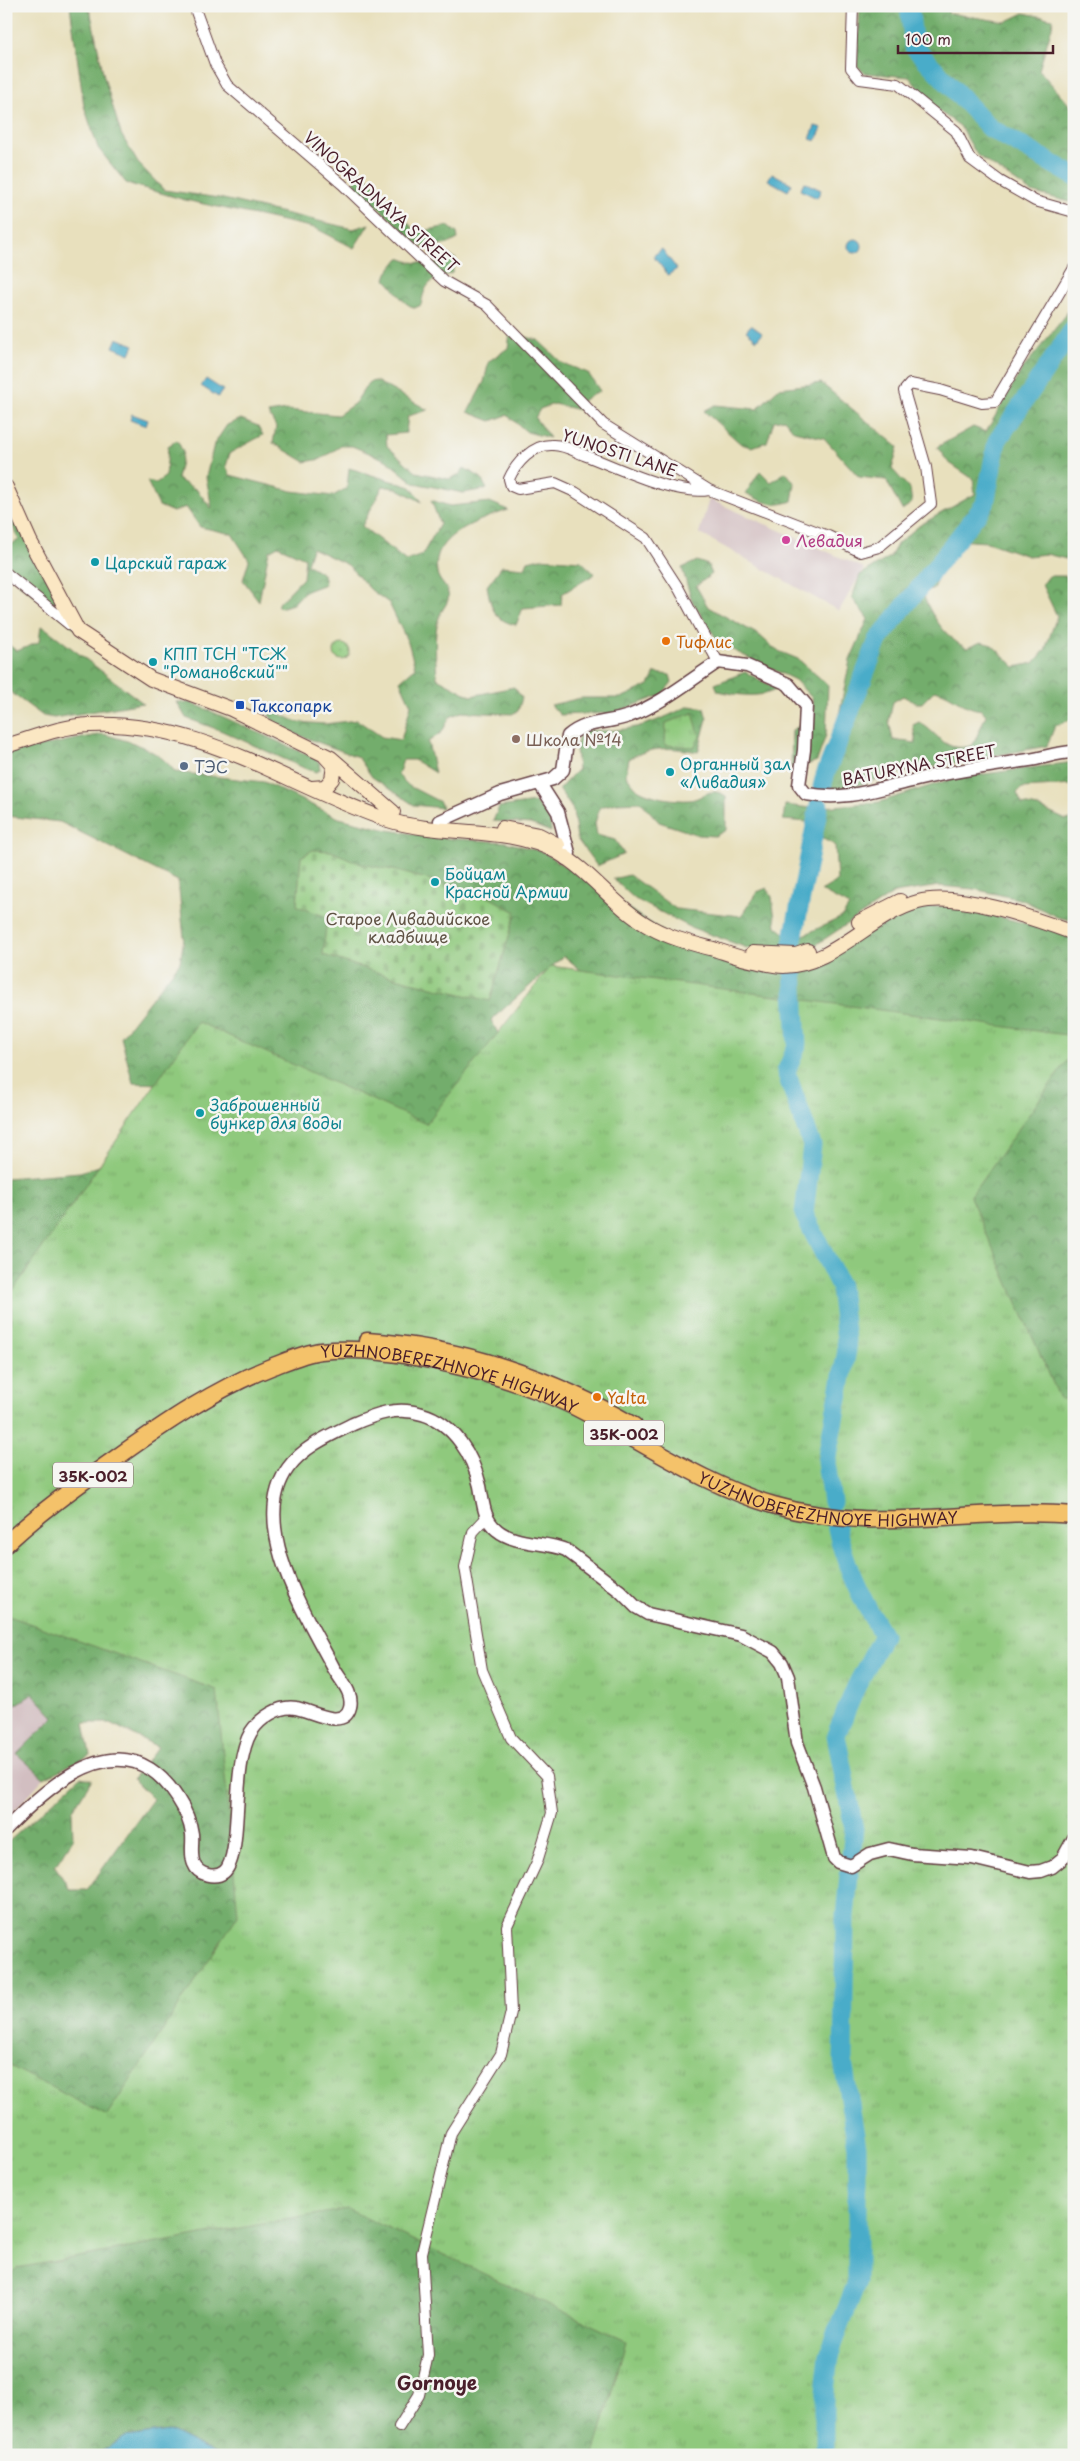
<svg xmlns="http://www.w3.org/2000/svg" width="1080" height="2461" viewBox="0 0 1080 2461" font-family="'Playpen Sans',sans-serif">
	<defs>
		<pattern id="grass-dots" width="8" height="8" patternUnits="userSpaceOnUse" patternTransform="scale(1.25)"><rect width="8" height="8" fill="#8fc97d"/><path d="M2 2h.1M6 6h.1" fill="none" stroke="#7dac6c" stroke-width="1.8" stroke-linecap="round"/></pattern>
		<pattern id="forest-crowns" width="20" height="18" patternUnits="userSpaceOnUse" patternTransform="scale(1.25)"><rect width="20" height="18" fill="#73ad6c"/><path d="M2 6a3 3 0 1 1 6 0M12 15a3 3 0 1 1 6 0" fill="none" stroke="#608c59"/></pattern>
		<pattern id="cemetery-stones" width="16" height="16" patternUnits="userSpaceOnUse" patternTransform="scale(1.25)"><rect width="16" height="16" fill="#8fc97d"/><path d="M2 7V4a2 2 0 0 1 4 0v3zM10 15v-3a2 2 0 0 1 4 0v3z" fill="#7dac6c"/></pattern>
		<pattern id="park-tufts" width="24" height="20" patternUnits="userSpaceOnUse" patternTransform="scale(1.25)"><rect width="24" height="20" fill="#8fc97d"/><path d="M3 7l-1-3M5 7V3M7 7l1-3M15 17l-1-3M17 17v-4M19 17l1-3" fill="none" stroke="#7dac6c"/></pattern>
	</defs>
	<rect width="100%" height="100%" fill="#f6f6f2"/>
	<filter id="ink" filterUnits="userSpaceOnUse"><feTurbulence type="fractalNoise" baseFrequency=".02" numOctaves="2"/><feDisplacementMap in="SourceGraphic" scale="10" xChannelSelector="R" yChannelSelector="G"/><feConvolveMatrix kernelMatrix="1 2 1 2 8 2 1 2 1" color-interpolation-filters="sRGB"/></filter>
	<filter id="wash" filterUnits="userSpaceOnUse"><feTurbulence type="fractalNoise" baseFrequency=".0096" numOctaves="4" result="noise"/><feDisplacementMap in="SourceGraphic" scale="20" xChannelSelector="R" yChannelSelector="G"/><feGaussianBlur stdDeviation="1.12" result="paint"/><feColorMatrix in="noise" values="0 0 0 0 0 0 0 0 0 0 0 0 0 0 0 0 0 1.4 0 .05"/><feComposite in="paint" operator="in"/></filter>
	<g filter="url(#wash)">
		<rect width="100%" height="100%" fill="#e8e0bd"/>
		<path fill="#d2bec1" d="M709,499L864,568L839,611L699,533Z
			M33,1693L54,1717L17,1754L44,1778L6,1820V1704L11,1708Z"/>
		<path fill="url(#grass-dots)" stroke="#6c7454" d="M334 652a8 8 0 1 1 16 0a8 8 0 1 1-16 0Z"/>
		<path fill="url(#forest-crowns)" stroke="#5e664c" fill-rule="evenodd" d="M70,6H87L91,14L104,77L121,134L138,163L164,190L219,198L353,229L369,224L354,248L315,228L185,200L126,183L98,148L84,106Z
			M860,6H948V13L1005,22L1024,13L1053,19L1052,27L1039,70L1074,110V203L1031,192L977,155L960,126L937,110L909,77L865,73L857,66Z
			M359,169L385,195L414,230L419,232L448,226L457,233L458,239L448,244L421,247L359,190L354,183Z
			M448,255L456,259L452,273C431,280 425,282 421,305L415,308C400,303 397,289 385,279L387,273L399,258L410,262L435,264L439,263Z
			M1074,294V561L1046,554L1028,556L987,542L955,540L941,551L935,587L923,594C930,614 947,640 967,648L981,642L992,645L1015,667L1034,663L1045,650L1057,616L1042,585L1049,576H1074V718L1055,726L1047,746L894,774L839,791L832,789L830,777L839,715L850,660L868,619L852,598L860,575L890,557L898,543L920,525L975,494L973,479L948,462L937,447L973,427L986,432L1021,371L1066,315ZM935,690C955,695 961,708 982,710L986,715L973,745C944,754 941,735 919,722L913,725L916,743L893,740L889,721L893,702L903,696L916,703H922Z
			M510,333L538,340L562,363L588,373L600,391L583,400L579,410L554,404L540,409L535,418L550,438L527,432L507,415L491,421L468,412L484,382L489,361L508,348Z
			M376,381L428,410L408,416L406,433L386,435L387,446L416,472L449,479L460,474L464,468L480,477L487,489L463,493L414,483L386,460L352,446H341L321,459L305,462L273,443L276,427L268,413L287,410L338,415L355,403L369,382Z
			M821,383L898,447L892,469L910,489L912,503L902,510L886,480L859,477L824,438L794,431L784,419L774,421L767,442L751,447L741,444L704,411L715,405L757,409L779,388Z
			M241,419L258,426L263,435L230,453L226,466L230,475L292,491L333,496L347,488L349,468L411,487L422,502L398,489L383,486L362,526L406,561L422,555L440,524L431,500L450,506L490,502L508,510C481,520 430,534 437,572C438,583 451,587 448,600C446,606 441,611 439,617C433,636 436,658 437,678L471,696L514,687L522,698L518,711L512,714L461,712L450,717L442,732L428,742L435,773L414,760H403L398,775L409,786L440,802L442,808L414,805L372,777L358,757L293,733L274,722L267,712L268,708L297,722L325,724L357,720L382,737L401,740L411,705L400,681L415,668L409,645L389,603L371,590L348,565L312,548L307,564L323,574L325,584L304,592L293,604L280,608L277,605L303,578L305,558L278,546L269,551L259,601L243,580L249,560L232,534L200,527L186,507L173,512L159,506L147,481L156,483L166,476L168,446L177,440L183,452L177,479L197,490L212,509L206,477L214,444L227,425Z
			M760,471L771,482L786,472L795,484L792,501C774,508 762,502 746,493Z
			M6,492L78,631L6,573V547L19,540L6,513Z
			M540,558L581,561L595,574L562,594L561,605L523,608L516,625C493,620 491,607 487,586L502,566L525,568L528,561Z
			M697,561L708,565L712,574L696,586L708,607L759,635L776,650L798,659L828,685L826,735L817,761L791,771L792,730L814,718L812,698L795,680L720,644L692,601L682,568Z
			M41,626L48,630L143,703L54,718L43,716L6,689V643L17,651L39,642Z
			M745,672L777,689C761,699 736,695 718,691L715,684Z
			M655,673L670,675L672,682L662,695L613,713L560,715L551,705L581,698H621L649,685Z
			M177,702L191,703L206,709L314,758L319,762L320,770L316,772L304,768L222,731L186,718Z
			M689,706L704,708L707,719L698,752C673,747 651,746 629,759L626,775C630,780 635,787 639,790C651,797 676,801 689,800C704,799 708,785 726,796V830L715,836L698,835L659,822L641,802L616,803L600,807L595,823L597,835L615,840L624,854L597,866L577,839L573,810L559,789L578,769L576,748L581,730C629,733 647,726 689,706Z
			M103,734C129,741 159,749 175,772L264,782L339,818L388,830L440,838L506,842L543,852L688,948L775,973L804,969L913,908L953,905L1074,936V1498L30,1316L6,1384V1178L80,1172L186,1139L223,1086L133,1083L121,1037L180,962L184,938L178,881L60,822L6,816V753ZM564,956L607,992L508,1051L491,1020Z
			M1074,762V785L1022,788L1017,793L1022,804L1038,807L1066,820L1074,819V921L1057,917L1023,900L974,889L939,886L894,893L814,946L782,955L750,949L690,927L635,899L613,879L629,875L676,909L741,916L757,892L767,888L772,897L776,926L788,936L804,935L842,917L849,906L821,891L837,881L835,845L823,839L821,823L783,820L785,805L811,808L880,802L955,778Z
			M535,802L550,818L551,832L531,824L493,821L499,807Z
			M46,1517L1074,2455H217L169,2431L125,2437L96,2455H6V1844L80,1777L92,1779L72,1811L73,1839L55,1866L70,1890H87L153,1799L133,1779L158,1747L110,1723H84L90,1755L44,1778L17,1754L54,1717L33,1694L11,1708L6,1704V1554Z"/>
		<path fill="url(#cemetery-stones)" stroke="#6c7454" d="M313,850L331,851L361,864L393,870L483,894L516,912L490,1001L395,978L323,955L327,917L297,906L301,857Z"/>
		<path fill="url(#park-tufts)" stroke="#6c7454" d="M693,713L700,737L694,747L665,745L666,723Z
			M551,966L1074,1036V1051L970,1197L1060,1399H1074V2455H594L626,2341L347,2209L17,2268L6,2278V2064L107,2116L238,1915L217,1690L6,1615V1412L12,1292L198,1022L426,1124Z"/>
		<path fill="#4aacc9" stroke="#4a667a" d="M815,126L822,128L816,141L810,139Z
			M772,173L792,184L788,191L768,180Z
			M804,182L821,190L817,198L800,190Z
			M848 246a7 7 0 1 1 14 0a7 7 0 1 1-14 0Z
			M662,249L677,269L668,275L653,256Z
			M751,325L762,333L757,340L746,331Z
			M117,338L134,345L130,354L113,347Z
			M206,379L223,390L218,397L201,386Z
			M132,414L148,420L146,426L130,420Z
			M169,2431L217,2455H96L125,2437Z"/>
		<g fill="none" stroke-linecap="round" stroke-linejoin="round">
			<path stroke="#4aacc9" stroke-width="19" d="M909,6L914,47L990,128L1074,176
				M822,787L825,775L878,640L985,504L997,441L1074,328
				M791,949L819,806
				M793,970L797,1046L786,1072L812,1145L804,1214L840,1286L847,1350L826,1462L832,1502
				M836,1524C844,1564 862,1601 883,1635L856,1687L836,1735L854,1829L851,1856
				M824,2455V2402L829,2355L857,2282V2147L843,2062L845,1916L849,1875"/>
		</g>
	</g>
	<g filter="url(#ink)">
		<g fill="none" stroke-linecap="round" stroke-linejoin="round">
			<g stroke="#623c41" stroke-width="12">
				<path id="minor" d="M194,6L215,64L227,85L342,184L444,281L487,305L603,424L709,490L828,536L861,552L879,547L931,504L926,467L904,391L910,384L940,390L982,403L995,402L1074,268
					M853,6L851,68L860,79L898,84L956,131L970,159L1000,181L1035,201L1074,212
					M709,490C674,496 617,467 584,455C574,451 563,444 551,445C533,445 516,463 509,479L511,486L518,489L555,483L575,492L646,538L679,589L718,662
					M6,573L75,629
					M399,2427L419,2395L428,2355L422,2253L451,2133L501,2054L511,2012L507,1926L537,1862L552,1813L547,1776L511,1738L482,1670L465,1567L473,1532L487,1517"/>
			</g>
			<g stroke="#623c41" stroke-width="15">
				<path id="tertiary" d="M540,784L558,812L569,853L566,859
					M440,821L500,794L553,779L563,770L568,736C587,720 606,724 629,716C661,704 689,681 718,662L747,666L788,684L806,705L804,750L799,785L806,794C848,801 872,790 912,781C950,771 989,766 1029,760C1044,758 1058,752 1074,752
					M6,1829C40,1794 100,1737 150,1769C170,1782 189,1811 192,1834C193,1844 190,1855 194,1864C198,1875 215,1879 224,1872C244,1855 230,1767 251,1732C260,1718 279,1705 296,1708C310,1710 344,1731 350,1707C354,1692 338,1678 332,1665C305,1614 248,1524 288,1468C303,1447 330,1435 353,1424C376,1414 397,1406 422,1414C454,1423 473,1456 480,1486C483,1501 483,1519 497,1530C515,1545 544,1541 566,1550L620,1591L636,1607L648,1614L741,1635L773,1652L782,1663L788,1677L797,1743L814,1787L834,1858L838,1862L851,1866L870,1854L889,1849L912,1854L972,1858L1030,1872L1041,1871L1052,1867L1063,1858L1074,1838"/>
			</g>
			<g stroke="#623c41" stroke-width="16">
				<path id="secondary" d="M6,487L30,541L78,631L151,679L231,709L331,758L393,812
					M6,746C33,738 61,726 90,725C204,720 286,786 388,820C441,837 509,825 557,852C592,872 616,909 652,928C672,939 695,944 717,950C729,954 742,959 755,961C764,963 775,966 784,966C832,966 872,914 918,902C959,891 1035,919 1074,933
					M312,788L325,787L332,779L334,766L325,756
					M503,828L539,835L558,845
					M859,922L900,901
					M753,953L796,955L808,951"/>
			</g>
			<g stroke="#623c41" stroke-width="19">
				<g id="trunk">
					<path d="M367,1341C461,1347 553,1378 634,1426"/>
					<path id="s1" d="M6,1544C40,1512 78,1485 116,1458C165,1423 215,1389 271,1367C287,1361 304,1353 321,1351C389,1343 508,1375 569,1404C637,1437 700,1484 773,1505C878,1536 970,1506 1074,1515"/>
				</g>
			</g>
			<use href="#minor" stroke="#fff" stroke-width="10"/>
			<use href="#tertiary" stroke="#fff" stroke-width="12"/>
			<use href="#secondary" stroke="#fbe7c3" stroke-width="14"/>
			<use href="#trunk" stroke="#f4c26a" stroke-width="16"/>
		</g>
	</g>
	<circle fill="#d1479c" stroke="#f6f6f2" stroke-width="2" cx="786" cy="540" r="5"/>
	<g fill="#0f9aa8" stroke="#f6f6f2" stroke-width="2">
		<circle cx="95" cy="562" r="5"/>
		<circle cx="153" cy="662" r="5"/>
		<circle cx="670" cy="772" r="5"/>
		<circle cx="435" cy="882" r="5"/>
		<circle cx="200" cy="1113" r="5"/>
	</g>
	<g fill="#e8710a" stroke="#f6f6f2" stroke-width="2">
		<circle cx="666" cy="641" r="5"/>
		<circle cx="597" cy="1397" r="5"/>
	</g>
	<rect fill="#1a4fb4" stroke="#f6f6f2" stroke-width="2" x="235" y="700" width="10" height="10" rx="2.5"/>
	<circle fill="#8d6e63" stroke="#f6f6f2" stroke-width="2" cx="516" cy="739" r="5"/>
	<circle fill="#5c6f8a" stroke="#f6f6f2" stroke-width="2" cx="184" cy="766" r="5"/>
	<g text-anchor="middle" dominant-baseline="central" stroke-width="5" stroke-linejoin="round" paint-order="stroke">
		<g fill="#f6f6f2" stroke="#7e6067" stroke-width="1">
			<rect x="584" y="1420.5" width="80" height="25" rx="4"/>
			<rect x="53" y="1462.5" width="80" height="25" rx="4"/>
		</g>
		<g font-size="15" font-weight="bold" fill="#4a1f2b">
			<text x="624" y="1433">35К-002</text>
			<text x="93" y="1475">35К-002</text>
		</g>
		<g font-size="16" fill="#4a1f2b" stroke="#f6f6f2">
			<text transform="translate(382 201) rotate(42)">VINOGRADNAYA STREET</text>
			<text transform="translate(620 452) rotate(18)">YUNOSTI LANE</text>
			<text transform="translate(919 764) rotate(-11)">BATURYNA STREET</text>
			<text stroke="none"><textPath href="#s1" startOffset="505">YUZHNOBEREZHNOYE HIGHWAY</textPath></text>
			<text stroke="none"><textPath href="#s1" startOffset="910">YUZHNOBEREZHNOYE HIGHWAY</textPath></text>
		</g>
		<g font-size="16" fill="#b23c85" stroke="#f6f6f2" text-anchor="start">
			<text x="796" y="540">Левадия</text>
		</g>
		<g font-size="16" fill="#0d838f" stroke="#f6f6f2" text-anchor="start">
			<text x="105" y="562">Царский гараж</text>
			<text x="163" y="653">КПП ТСН "ТСЖ<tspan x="163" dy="18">"Романовский""</tspan></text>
			<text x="680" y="763">Органный зал<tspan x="680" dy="18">«Ливадия»</tspan></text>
			<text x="445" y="873">Бойцам<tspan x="445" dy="18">Красной Армии</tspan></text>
			<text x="210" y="1104">Заброшенный<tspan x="210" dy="18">бункер для воды</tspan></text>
		</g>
		<g font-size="16" fill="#c56008" stroke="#f6f6f2" text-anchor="start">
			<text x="676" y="641">Тифлис</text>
			<text x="607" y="1397">Yalta</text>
		</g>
		<g font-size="16" fill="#164399" stroke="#f6f6f2" text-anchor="start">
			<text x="250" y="705">Таксопарк</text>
		</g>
		<g font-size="16" fill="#785e54" stroke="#f6f6f2" text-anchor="start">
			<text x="526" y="739">Школа №14</text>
		</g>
		<g font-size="16" fill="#4e5e75" stroke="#f6f6f2" text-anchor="start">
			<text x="194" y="766">ТЭС</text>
		</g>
		<g font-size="16" fill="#5f5244" stroke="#f6f6f2">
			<text x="408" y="918">Старое Ливадийское<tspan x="408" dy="18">кладбище</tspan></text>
		</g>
		<g font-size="19" font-weight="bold" fill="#4a1f2b" stroke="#f6f6f2">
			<text x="437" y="2382">Gornoye</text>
		</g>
	</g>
	<rect width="1080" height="2461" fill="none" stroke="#f6f6f2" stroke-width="25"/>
	<path d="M898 45v8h155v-8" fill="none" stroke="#4a1f2b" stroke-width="2.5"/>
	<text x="905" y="45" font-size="15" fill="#4a1f2b" stroke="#f6f6f2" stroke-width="4" paint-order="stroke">100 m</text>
</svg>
